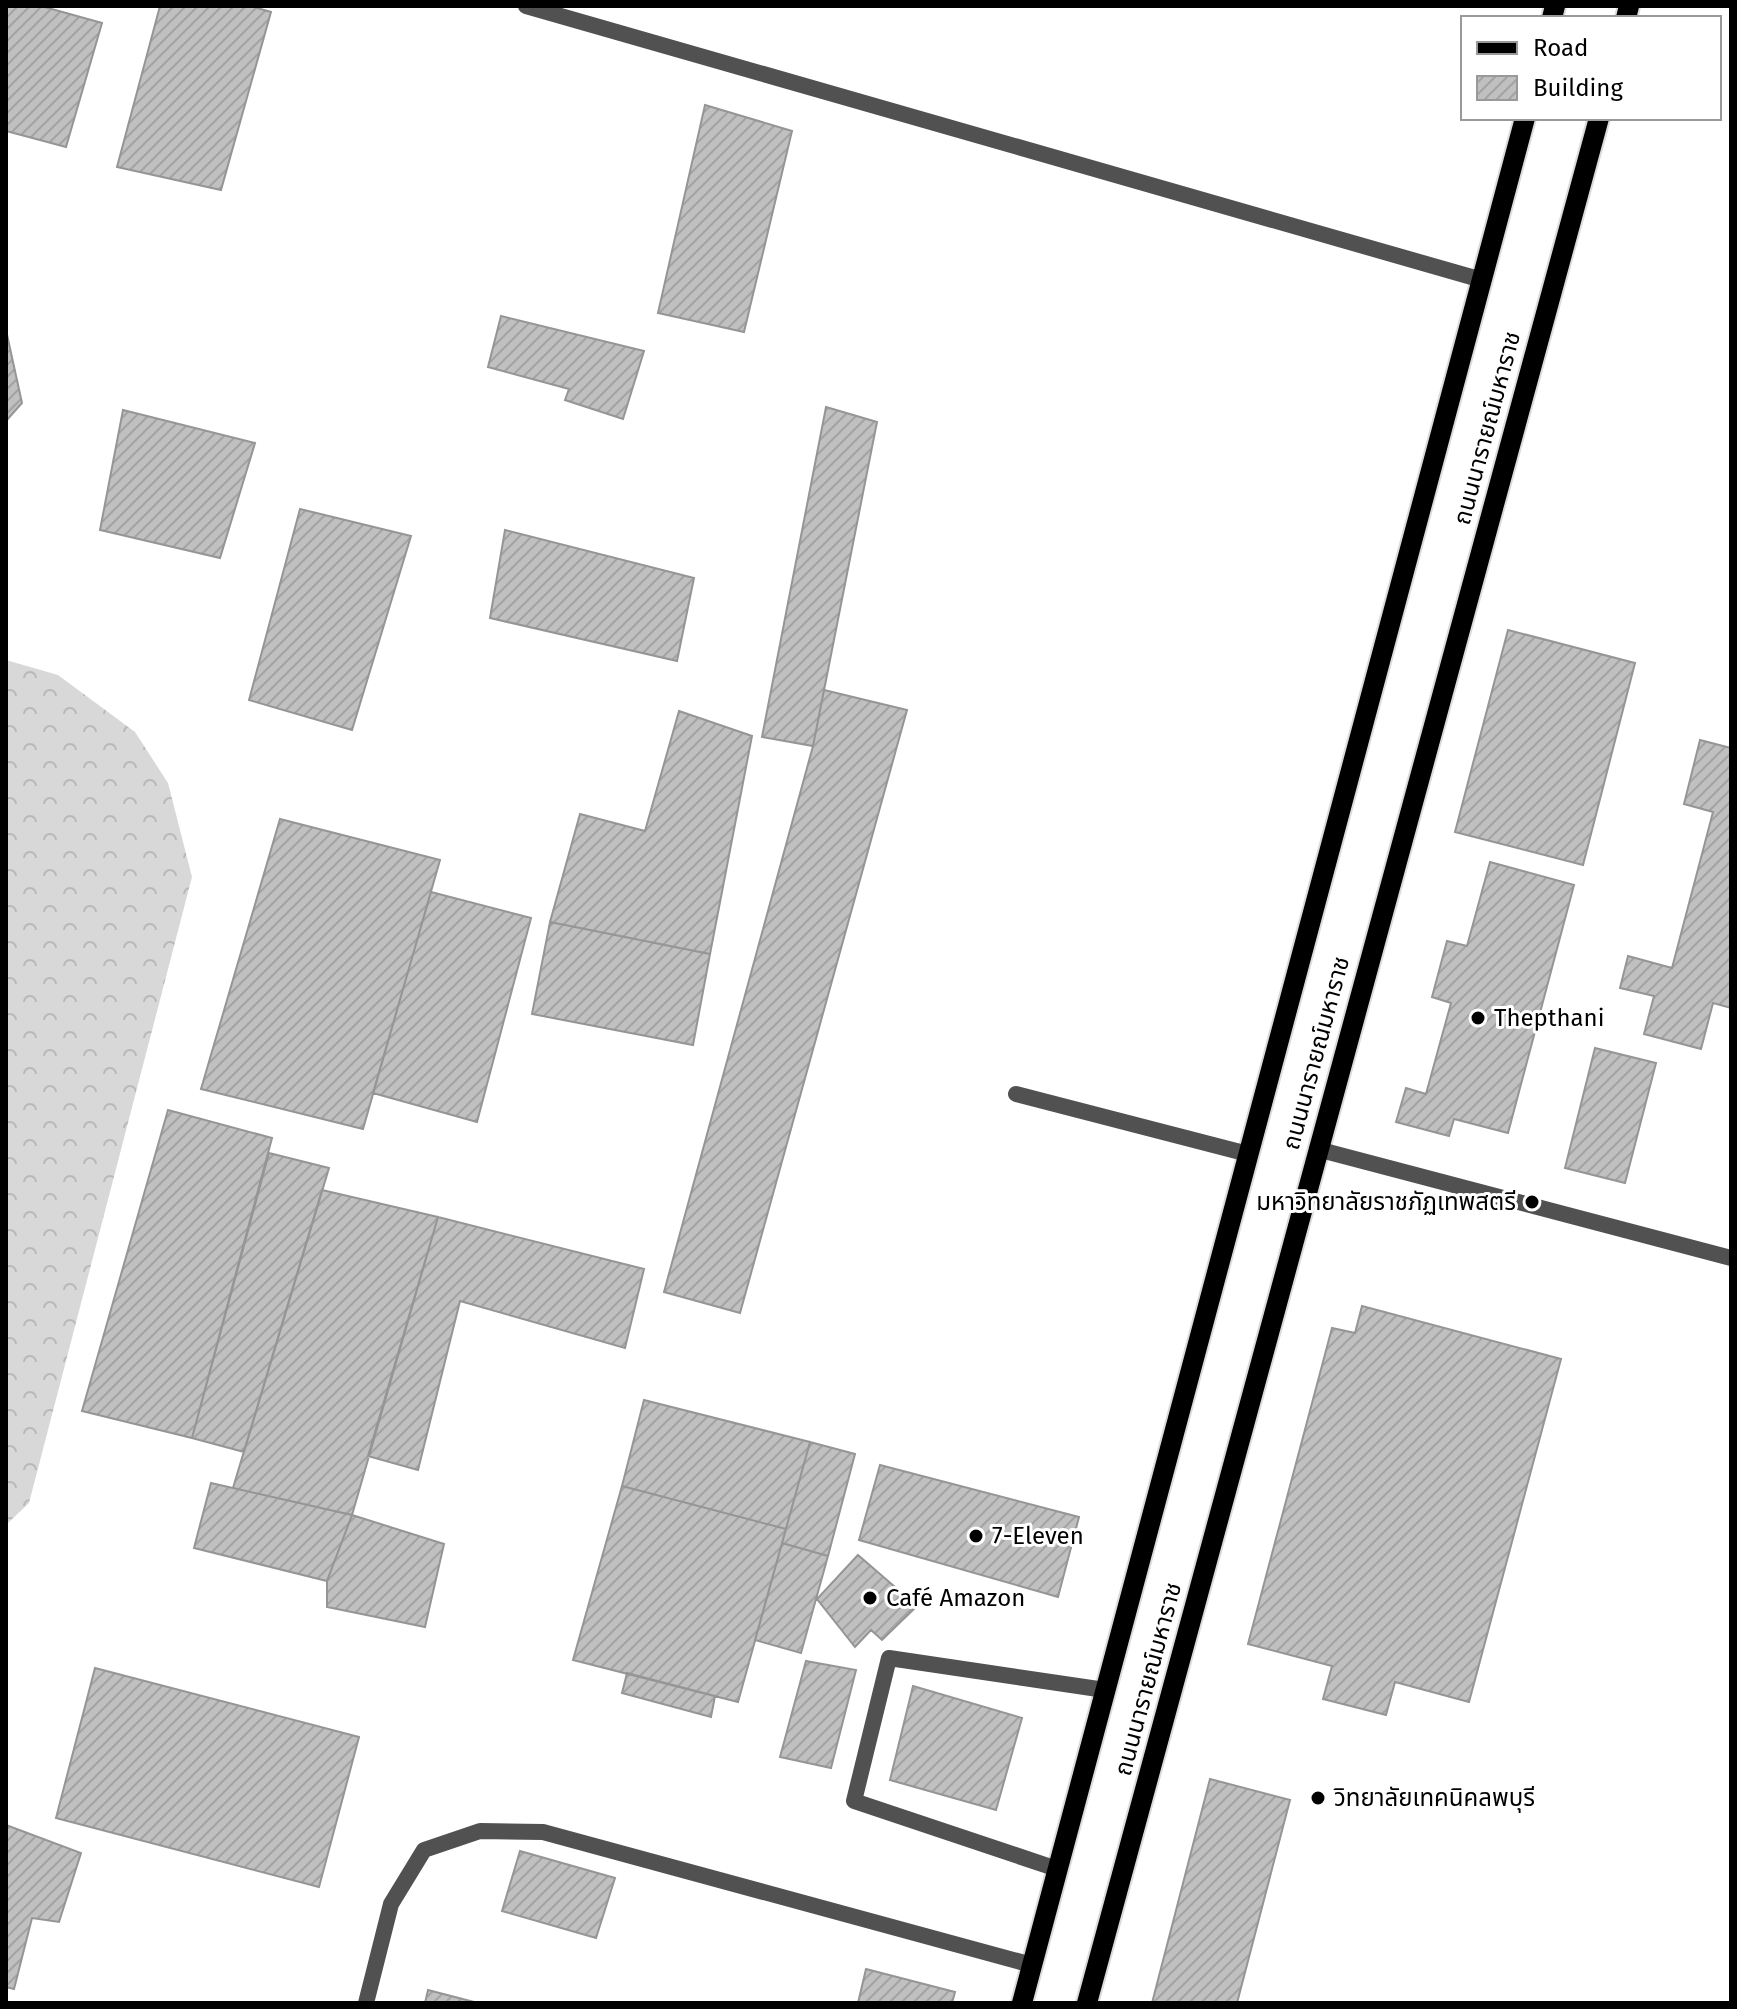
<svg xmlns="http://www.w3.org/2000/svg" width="1737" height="2009" viewBox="0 0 1737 2009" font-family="'Fira Sans','Noto Sans Thai',sans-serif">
	<defs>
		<pattern id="forest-crowns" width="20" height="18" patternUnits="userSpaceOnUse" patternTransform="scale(2)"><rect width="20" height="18" fill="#d8d8d8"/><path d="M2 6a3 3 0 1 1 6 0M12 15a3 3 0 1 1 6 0" fill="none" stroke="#b8b8b8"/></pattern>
		<pattern id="building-hatch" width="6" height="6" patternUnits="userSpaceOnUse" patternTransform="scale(2)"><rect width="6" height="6" fill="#c0c0c0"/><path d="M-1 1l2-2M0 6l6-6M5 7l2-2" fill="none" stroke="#a3a3a3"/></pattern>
	</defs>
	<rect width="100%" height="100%" fill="#fff"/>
	<path fill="url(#forest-crowns)" d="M6,660L58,675L135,732L168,783L192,877L29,1503L6,1525Z"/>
	<path fill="url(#building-hatch)" stroke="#959595" stroke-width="2" d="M6,6H41L102,23L66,147L6,131Z
		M160,6H250L271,12L221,190L117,167Z
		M705,105L792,131L744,332L658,313Z
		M501,316L644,351L623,419L565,400L569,389L488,367Z
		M6,330L22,403L6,421Z
		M826,407L877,422L813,746L762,737Z
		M123,410L255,443L220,558L100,530Z
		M300,509L411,536L352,730L249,700Z
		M505,530L694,578L677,661L490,618Z
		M1508,630L1635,663L1583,865L1455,832Z
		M824,690L907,710L740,1313L664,1292L813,746Z
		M679,711L752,736L710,954L550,922L580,814L645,831Z
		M1700,740L1731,748V1008L1713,1003L1701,1049L1644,1034L1654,996L1620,988L1628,956L1672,968L1713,812L1684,804Z
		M280,819L440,860L363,1129L201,1089Z
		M1490,862L1574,885L1508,1133L1454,1119L1449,1136L1396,1122L1406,1088L1426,1094L1451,1003L1432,997L1447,941L1467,946Z
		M431,892L531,918L477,1122L373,1093Z
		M550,922L710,954L693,1045L532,1014Z
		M1595,1048L1656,1063L1625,1183L1565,1168Z
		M168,1110L272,1138L192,1438L82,1411Z
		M269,1153L329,1168L244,1452L192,1438Z
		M322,1190L438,1217L352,1515L233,1488Z
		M438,1217L644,1269L625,1348L460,1301L418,1470L368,1456Z
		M1362,1306L1561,1359L1469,1702L1395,1682L1386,1715L1323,1699L1332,1666L1248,1644L1332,1328L1355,1333Z
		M644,1400L810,1442L786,1529L622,1486Z
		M810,1442L855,1454L828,1556L782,1543Z
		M880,1465L1079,1517L1058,1597L859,1540Z
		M211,1483L352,1515L327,1581L194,1548Z
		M622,1486L786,1529L738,1702L573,1660Z
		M352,1515L444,1544L425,1627L327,1607V1581Z
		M782,1543L828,1556L801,1653L755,1640Z
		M858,1555L917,1606L882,1640L871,1630L855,1647L817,1599Z
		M806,1661L856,1670L831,1768L780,1757Z
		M95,1668L359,1737L319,1887L56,1818Z
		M627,1673L715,1696L711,1717L622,1693Z
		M913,1686L1022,1718L996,1810L890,1780Z
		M1210,1779L1290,1800L1237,2003H1152Z
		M6,1825L81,1853L59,1922L32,1918L14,1989L6,1987Z
		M520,1851L615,1878L596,1938L502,1911Z
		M866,1969L955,1992L952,2003H858Z
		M428,1990L478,2003H425Z"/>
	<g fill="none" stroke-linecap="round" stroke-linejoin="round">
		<g stroke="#dbdbdb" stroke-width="24">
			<path id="primary" d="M1552,18L1555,6
				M1626,18L1629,6
				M1022,2003L1525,118
				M1087,2003L1599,118"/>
		</g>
		<path stroke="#515151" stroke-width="16" d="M1016,1094L1248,1154
			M1317,1149L1731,1258
			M1057,1869L854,1801L889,1658L1105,1690
			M366,2003L391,1904L424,1850L480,1831L543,1832L1032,1965"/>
		<path stroke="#515151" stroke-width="16" d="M526,6L1482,280"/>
		<use href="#primary" stroke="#000" stroke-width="20"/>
	</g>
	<g fill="#000" stroke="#fff" stroke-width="3">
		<circle cx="1478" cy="1018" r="8"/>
		<circle cx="1532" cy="1202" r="8"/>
		<circle cx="976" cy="1536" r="8"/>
		<circle cx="870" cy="1598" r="8"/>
		<circle cx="1318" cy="1798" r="8"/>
	</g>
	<g text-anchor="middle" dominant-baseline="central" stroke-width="6" stroke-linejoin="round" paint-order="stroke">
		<g font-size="24" fill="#000" stroke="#fff">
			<text transform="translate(1487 428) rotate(-75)">ถนนนารายณ์มหาราช</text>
			<text transform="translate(1316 1053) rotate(-75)">ถนนนารายณ์มหาราช</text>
			<text transform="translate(1148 1679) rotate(-75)">ถนนนารายณ์มหาราช</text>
		</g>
		<g font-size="24" fill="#000" stroke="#fff" text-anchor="start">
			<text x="1494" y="1018">Thepthani</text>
			<text x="1516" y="1202" text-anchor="end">มหาวิทยาลัยราชภัฏเทพสตรี</text>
			<text x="992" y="1536">7-Eleven</text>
			<text x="886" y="1598">Café Amazon</text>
			<text x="1334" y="1798">วิทยาลัยเทคนิคลพบุรี</text>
		</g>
	</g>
	<rect width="1737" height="2009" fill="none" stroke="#000000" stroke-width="16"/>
	<rect x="1461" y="16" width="260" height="104" fill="#ffffff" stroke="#999999" stroke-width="2"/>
	<rect x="1477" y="42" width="40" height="12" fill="#000000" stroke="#999999" stroke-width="2"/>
	<text x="1533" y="56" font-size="24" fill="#000000">Road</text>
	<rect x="1477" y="76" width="40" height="24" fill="url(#building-hatch)" stroke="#999999" stroke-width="2"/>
	<text x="1533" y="96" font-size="24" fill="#000000">Building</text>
</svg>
